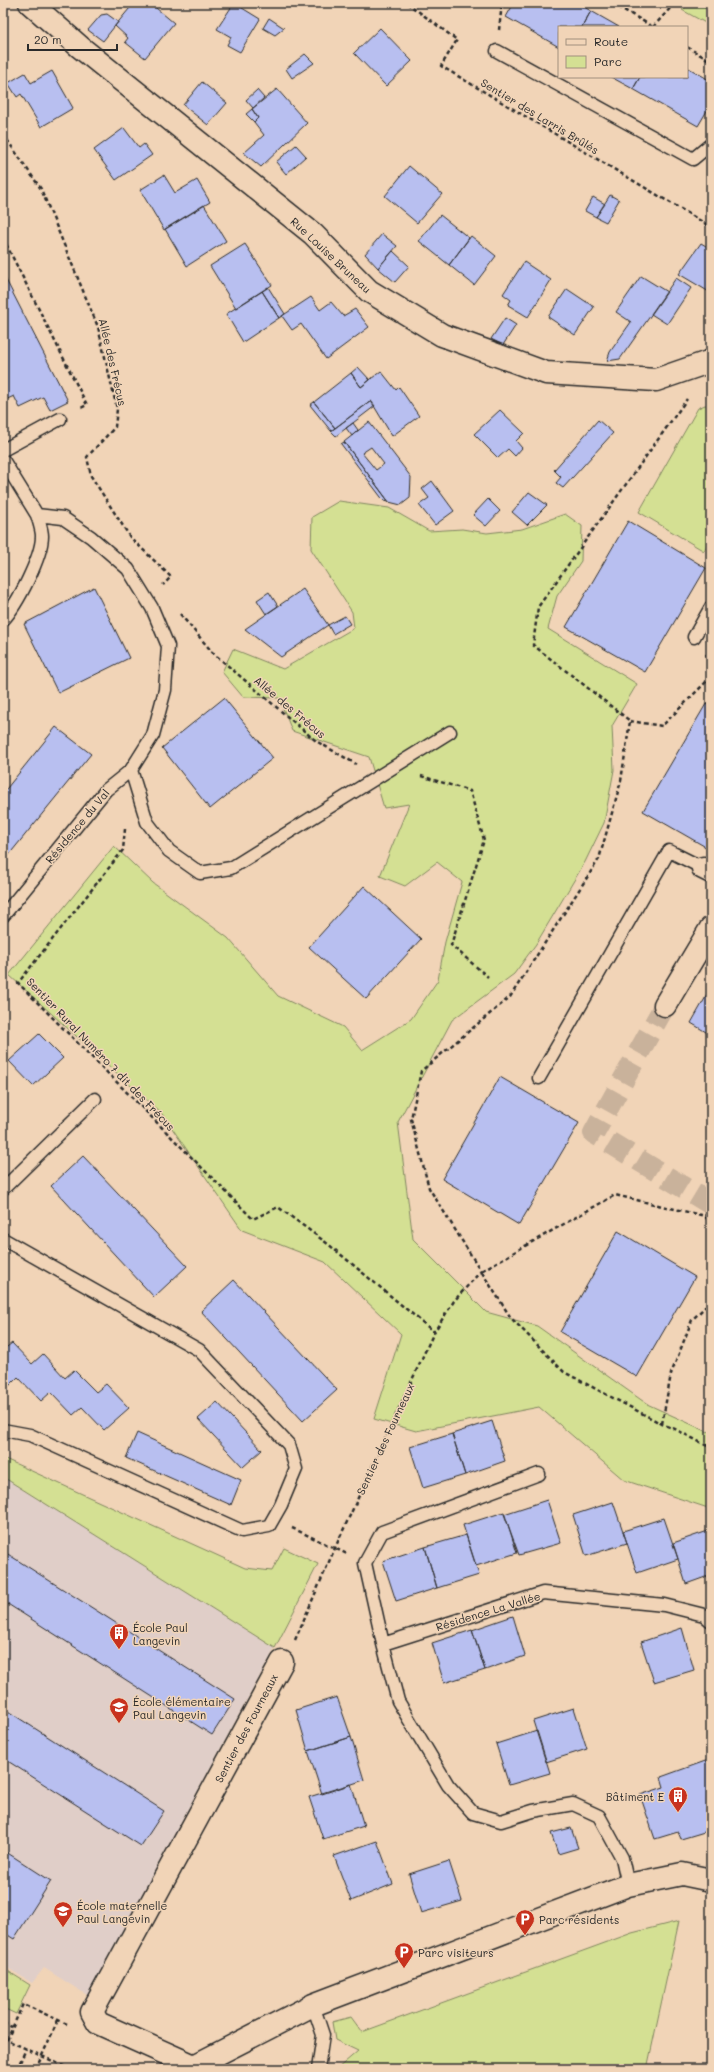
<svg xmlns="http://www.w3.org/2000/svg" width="714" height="2072" viewBox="0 0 714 2072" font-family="Mali,sans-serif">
	<rect width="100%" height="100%" fill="#f1d4b7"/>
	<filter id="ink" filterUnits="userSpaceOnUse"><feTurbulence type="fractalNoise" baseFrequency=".025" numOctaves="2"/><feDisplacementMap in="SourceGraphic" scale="8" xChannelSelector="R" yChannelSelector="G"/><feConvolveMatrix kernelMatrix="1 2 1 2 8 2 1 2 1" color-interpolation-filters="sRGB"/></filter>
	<g filter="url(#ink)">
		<path fill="#e0cec8" d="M3,1477L275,1648L87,1995L44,1968L32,1983L3,1965Z"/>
		<path fill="#d4e093" stroke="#80865f" d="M690,3H711V26L682,10Z
			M705,405L711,406V538L704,551L639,512L698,408Z
			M339,501L389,508L429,531L462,529L487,533L522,529L565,514L582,526L581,561L557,596L548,629L637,684L612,726L614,770L604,823L585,862L536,944L514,974L452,1020L398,1122L413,1239L486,1312L537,1326L647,1404L708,1432L711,1430V1509L624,1480L539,1407L416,1431L374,1419L401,1334L325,1262L242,1230L163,1115L9,975L114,846L153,883L228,938L278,996L343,1027L362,1050L411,1019L438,980L445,942L462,882L437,862L405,886L380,876L409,804L384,808L369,757L292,731L279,698L243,697L222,672L233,649L283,669L354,628L352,612L311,549L312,517Z
			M3,1458L245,1568L272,1571L284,1548L318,1564L275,1648L3,1477Z
			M679,1921L647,2069H337L358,2051L335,2040L332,2022L351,2017L362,2032L632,1933Z
			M3,1968L30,1985L16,2014L3,2008Z"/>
		<path fill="#b8bff0" stroke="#2b2b2b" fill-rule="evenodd" d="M134,3H150L174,23L145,58L125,42L128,38L115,26Z
			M234,3L260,19L240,52L227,45L231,37L217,29Z
			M514,3H577L591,11L582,27H559V47L506,17Z
			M591,11L619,27H582Z
			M107,14L118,22L103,41L88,30L101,15Z
			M269,18L284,28L275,35L263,28Z
			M380,28L412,61L386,86L354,53Z
			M305,54L314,63L292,78L286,69Z
			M687,67L711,81V104L698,126L633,89L640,77H687Z
			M52,71L73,108L41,127L21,94L17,97L8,83L25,73L31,83Z
			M611,77H640L633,89Z
			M202,82L227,103L208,125L183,105Z
			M277,89L307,123L261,167L244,153L264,135L254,122L258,118L252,109Z
			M257,90L264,98L253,108L246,100Z
			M252,109L258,118L254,122L246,114Z
			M124,128L139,148L144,144L152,155L116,180L94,150Z
			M296,145L306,156L286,174L276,162Z
			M409,166L442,194L417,223L385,196Z
			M164,175L175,193L197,180L210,202L164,230L140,190Z
			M610,195L619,200L606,222L596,217Z
			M593,197L605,204L596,217L585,211Z
			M204,205L226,241L187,266L165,229Z
			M440,215L469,238L449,265L419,241Z
			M382,234L397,246L378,268L365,254Z
			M471,236L496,256L474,285L449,265Z
			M701,243L711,249V293L679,274Z
			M245,244L272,285L236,308L210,266Z
			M393,251L409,266L395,282L378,268Z
			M524,262L551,280L528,317L508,305L511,300L503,294Z
			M3,274L68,401L50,410L43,397L20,408L14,396L3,401Z
			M641,276L667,292L620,359L607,361L610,352L631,322L616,312Z
			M676,278L691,288L667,324L651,314Z
			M268,287L285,314L279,318L262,291Z
			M567,289L594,307L575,335L548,317Z
			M262,291L279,318L243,342L226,314Z
			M311,297L320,310L331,302L343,316L355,309L369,327L326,359L301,324L292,330L282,316Z
			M505,318L516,325L503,345L491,339Z
			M358,367L370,380L361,387L351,373Z
			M381,371L396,390L399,387L419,416L392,436L371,401L335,428L314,402L351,373L361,387Z
			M371,401L375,406L336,436L331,431Z
			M314,402L335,428L331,431L310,405Z
			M500,410L524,433L516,441L522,448L515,456L508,449L498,458L474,434Z
			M598,420L613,433L563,488L556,483L561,477L554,470Z
			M369,422L411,477L410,498L401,505L389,502L344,442ZM371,447L384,464L376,470L362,453Z
			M353,423L358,430L352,436L346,428Z
			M344,442L389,502L384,501L341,444Z
			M432,481L454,511L435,525L419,505L429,498L422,489Z
			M529,492L547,505L527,525L512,512Z
			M488,499L500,511L486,526L473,515Z
			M628,521L706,568L645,672L566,627Z
			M94,587L129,658L58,693L24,624Z
			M303,589L328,625L281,657L245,629Z
			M269,592L278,606L266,614L257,600Z
			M345,616L350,624L333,634L328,625Z
			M224,698L273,758L210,809L162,748Z
			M706,704L711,707V850L643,811Z
			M56,727L91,754L3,862V793Z
			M364,886L421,939L366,999L309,947Z
			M711,988V1035L691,1023Z
			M39,1034L63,1058L33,1086L9,1061Z
			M500,1077L579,1123L519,1225L442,1179Z
			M83,1156L187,1266L154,1297L51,1186Z
			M618,1231L695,1277L637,1377L560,1332Z
			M234,1280L337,1390L303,1421L201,1311Z
			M12,1343L32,1364L43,1354L65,1378L74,1370L96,1392L106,1384L129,1408L104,1430L82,1407L73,1415L51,1392L41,1401L18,1377L7,1388L3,1384V1350Z
			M217,1402L262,1450L243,1467L198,1419Z
			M492,1421L505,1461L465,1475L452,1434Z
			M137,1433L241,1480L231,1505L126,1458Z
			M452,1434L465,1475L423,1488L410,1447Z
			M547,1500L561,1543L519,1555L504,1514Z
			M613,1502L627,1543L586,1556L573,1515Z
			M504,1512L517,1553L476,1566L463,1525Z
			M664,1518L678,1559L637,1573L623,1531Z
			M711,1530V1575L686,1584L673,1543Z
			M466,1535L479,1575L437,1588L425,1547Z
			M425,1547L437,1588L396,1601L383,1561Z
			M3,1551L235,1699L212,1735L3,1601Z
			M513,1616L525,1656L485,1670L472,1630Z
			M682,1628L694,1670L654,1682L641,1642Z
			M472,1630L485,1670L444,1683L432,1643Z
			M337,1697L351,1737L308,1751L296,1710Z
			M3,1708L164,1811L141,1846L3,1758Z
			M574,1708L587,1749L546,1762L533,1721Z
			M537,1731L550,1773L509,1785L496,1744Z
			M351,1737L364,1780L322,1794L308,1751Z
			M711,1759V1830L681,1839L678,1832L655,1839L640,1795L664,1787L661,1777Z
			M351,1784L364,1826L323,1839L309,1797Z
			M571,1828L578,1848L558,1854L551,1833Z
			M377,1841L393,1884L351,1901L334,1856Z
			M3,1850L51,1881L14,1939L3,1932Z
			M449,1861L462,1901L421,1913L409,1874Z"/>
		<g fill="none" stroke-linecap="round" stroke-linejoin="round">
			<path stroke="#c9b29b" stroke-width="22" stroke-dasharray="22 11" stroke-linecap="butt" d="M665,1005L594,1133L711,1204"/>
			<g stroke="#2b2b2b" stroke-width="15">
				<path id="lane" d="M497,51L693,159L711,144
					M3,450L60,419
					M3,460L37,515
					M3,620C17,605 42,557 42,536C42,530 39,522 37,515L63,518L91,537L128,569L152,608L168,646L165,690L153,735L131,770L106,790L3,916
					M694,637L711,607
					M131,770L147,822L169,851L200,873L231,868L450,732
					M539,1078L669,851L703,868
					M3,1189L95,1099
					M3,1239L199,1350L289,1445L296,1469L281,1505L269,1526L242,1531L30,1435L3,1430
					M539,1474L382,1532L365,1563L383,1644L398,1701L448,1785L473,1813L501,1821L533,1811L573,1804L599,1816L622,1858L628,1885
					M383,1644L543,1593L664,1605L704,1615L711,1621
					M313,2005L323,2035L318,2069"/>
			</g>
			<g stroke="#2b2b2b" stroke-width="25">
				<path id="street" d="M30,3L80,47L313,234L369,291L442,335L546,373L656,380L711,361
					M703,868L711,872
					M665,1005L711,928
					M282,1662L92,2012L98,2023L194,2066L313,2005L628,1885L682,1874L711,1880"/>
			</g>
			<path stroke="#2b2b2b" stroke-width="2.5" stroke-dasharray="4 3" stroke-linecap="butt" d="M407,3L457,40L441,66L711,227
				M612,3L653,27
				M653,27L675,3
				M499,30L502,3
				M687,47L711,61
				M3,134L41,189L98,327L117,409L115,427L87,457L91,476L130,537L171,577L163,585
				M3,238L87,405L79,409
				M180,614L213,653L316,741L356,764
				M706,654L711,662
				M630,721L662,726L711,677
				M421,776L470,791L484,840L451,945L488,977
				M125,829L123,850L18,983L253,1219L278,1207L328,1244L434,1332
				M711,1207L705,1216L615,1195L481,1271L511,1318L564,1372L662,1424L675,1429L711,1448
				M705,1216L711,1224
				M662,1424L671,1374L692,1320L711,1301
				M292,1528L347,1554
				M295,1640L335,1548L434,1332L454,1301L481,1271L429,1188L411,1119L421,1071L510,997L599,859L621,781L630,721L533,645L538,607L687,399
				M3,2023L12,2027
				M67,2024L23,2004L7,2040L70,2069
				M17,2069L26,2049
				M36,2069L58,2020"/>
			<use href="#lane" stroke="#f1d4b7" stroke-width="12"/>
			<use href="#street" stroke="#f1d4b7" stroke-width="22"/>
		</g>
	</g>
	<defs>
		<g id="building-pin" transform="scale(1)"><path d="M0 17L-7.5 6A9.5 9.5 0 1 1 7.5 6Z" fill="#c8321e" stroke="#f1d4b7"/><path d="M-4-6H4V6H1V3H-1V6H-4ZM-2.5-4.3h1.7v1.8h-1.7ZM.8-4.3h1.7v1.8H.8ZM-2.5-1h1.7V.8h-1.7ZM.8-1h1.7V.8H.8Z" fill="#fff"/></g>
		<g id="school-pin" transform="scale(1)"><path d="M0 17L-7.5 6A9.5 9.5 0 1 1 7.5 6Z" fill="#c8321e" stroke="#f1d4b7"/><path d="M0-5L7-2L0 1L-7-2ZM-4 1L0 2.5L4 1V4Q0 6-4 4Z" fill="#fff"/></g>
		<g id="parking-pin" transform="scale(1)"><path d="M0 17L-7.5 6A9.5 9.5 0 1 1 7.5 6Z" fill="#c8321e" stroke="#f1d4b7"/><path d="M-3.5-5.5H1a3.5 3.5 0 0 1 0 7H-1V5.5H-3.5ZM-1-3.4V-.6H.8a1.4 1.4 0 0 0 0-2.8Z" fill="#fff"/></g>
	</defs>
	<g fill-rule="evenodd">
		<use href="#building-pin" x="119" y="1633"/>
		<use href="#school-pin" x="119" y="1707"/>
		<use href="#building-pin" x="678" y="1796"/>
		<use href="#school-pin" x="63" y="1911"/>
		<use href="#parking-pin" x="525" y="1919"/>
		<use href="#parking-pin" x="404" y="1952"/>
	</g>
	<g text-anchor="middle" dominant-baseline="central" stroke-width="3" stroke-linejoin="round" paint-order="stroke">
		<g font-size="11" fill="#2b2b2b" stroke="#f1d4b7">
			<text transform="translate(540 116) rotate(31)">Sentier des Larris Brûlés</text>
			<text transform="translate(331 255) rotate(43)">Rue Louise Bruneau</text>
			<text transform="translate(113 362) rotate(77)">Allée des Frécus</text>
			<text transform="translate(290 707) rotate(40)">Allée des Frécus</text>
			<text transform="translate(77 826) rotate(-50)">Résidence du Val</text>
			<text transform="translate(101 1054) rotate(46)">Sentier Rural Numéro 7 dit des Frécus</text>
			<text transform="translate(385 1439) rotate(-65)">Sentier des Fourneaux</text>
			<text transform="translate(488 1611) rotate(-17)">Résidence La Vallée</text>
			<text transform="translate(246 1728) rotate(-62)">Sentier des Fourneaux</text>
		</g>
		<g font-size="11" fill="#2b2b2b" stroke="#f1d4b7" text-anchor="start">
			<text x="133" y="1627">École Paul<tspan x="133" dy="13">Langevin</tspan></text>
			<text x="133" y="1701">École élémentaire<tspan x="133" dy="13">Paul Langevin</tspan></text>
			<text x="664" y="1796" text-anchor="end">Bâtiment E</text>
			<text x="77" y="1905">École maternelle<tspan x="77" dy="13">Paul Langevin</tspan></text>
			<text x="539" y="1919">Parc résidents</text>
			<text x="418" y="1952">Parc visiteurs</text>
		</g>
	</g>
	<rect width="714" height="2072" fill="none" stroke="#f1d4b7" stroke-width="16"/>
	<rect x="8" y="8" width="698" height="2056" fill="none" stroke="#2b2b2b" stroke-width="1.5" filter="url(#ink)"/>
	<rect x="558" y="26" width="130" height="52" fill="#f1d4b7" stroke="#a2907f"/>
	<rect x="566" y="39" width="20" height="6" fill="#f1d4b7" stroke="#a2907f"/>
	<text x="594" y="46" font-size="12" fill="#2b2b2b">Route</text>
	<rect x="566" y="56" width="20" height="12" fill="#d4e093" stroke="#a2907f"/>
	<text x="594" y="66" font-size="12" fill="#2b2b2b">Parc</text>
	<path d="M28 44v6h89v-6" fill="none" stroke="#2b2b2b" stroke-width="2"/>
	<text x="34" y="44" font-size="12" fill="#2b2b2b" stroke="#f1d4b7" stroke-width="3" paint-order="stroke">20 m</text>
</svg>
